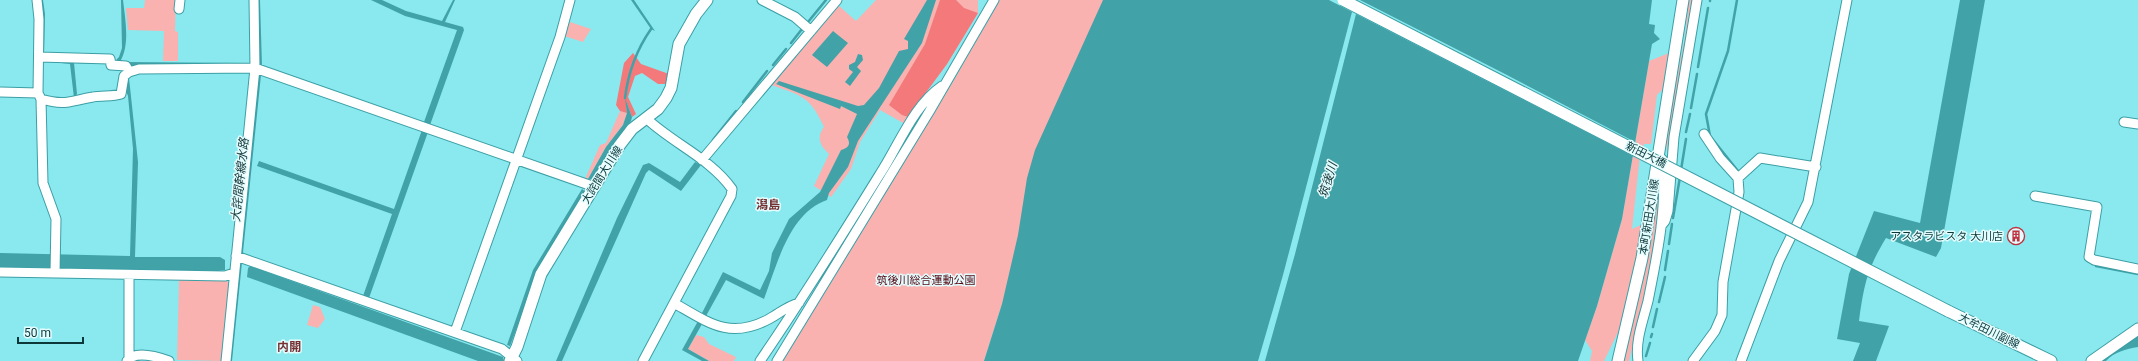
<svg xmlns="http://www.w3.org/2000/svg" width="2138" height="361" viewBox="0 0 2138 361" font-family="Roboto,'Noto Sans JP',sans-serif">
	<rect width="100%" height="100%" fill="#89e9ef"/>
	<path fill="#fab2b0" d="M145,0H176L175,31L178,32V61H163L164,31L128,30L126,8H144Z
		M876,0H978V13L947,64L925,93L905,124L880,110L860,142L851,169L831,197L814,186L829,154C820,146 816,137 824,127C810,96 801,95 771,85L838,5L856,21Z
		M998,0H1118L1002,304L984,361H783L955,78Z
		M1689,0H1693L1669,168L1666,134L1685,37Z
		M570,22L591,29L583,42L564,36Z
		M1669,53L1663,89L1657,95L1651,144H1644L1640,155L1632,229L1643,224L1625,318L1604,361H1590L1592,351L1585,340L1597,306L1622,219L1649,61Z
		M620,111L627,113L623,125L606,147L588,179H585L600,145L606,143Z
		M1660,179C1657,241 1644,300 1629,361H1623L1638,302Z
		M179,279L226,280L231,285L223,361L177,360Z
		M313,305L320,307L325,319L318,328L307,325Z
		M696,335L704,337L709,344L736,357L734,361H709L688,349Z"/>
	<path fill="#f3797b" d="M940,0H956L964,8L978,13L947,64L908,117L902,115L889,105L925,44Z
		M633,53L641,64L669,74L668,84H658L642,73L635,76L628,97L636,114L632,117L626,101L627,113L620,111L616,105L624,63Z"/>
	<path fill="#41a2a8" d="M41,0H43L45,14L44,54Z
		M121,0H123C125,18 130,43 121,60L124,62L245,63L131,66L114,62L119,57L122,48Z
		M257,0H260L262,66H259Z
		M371,0H382L406,11L442,21L453,0H455L445,22L463,27L464,30L430,125L424,122L457,30L405,16Z
		M631,0H634L655,31L651,29Z
		M927,0H936L922,43L858,141L848,167L829,193L827,200C789,213 777,265 764,299L726,280L706,316L702,313L723,272L760,290L769,271L772,253L789,219L820,192L841,150C849,148 851,144 847,137L857,114L841,106L840,109L776,84L779,81L858,106L864,105L879,88L899,51L908,49V41L904,39Z
		M1103,0H1652L1649,24L1655,25L1654,33L1660,39L1652,44L1622,219L1597,306L1578,361H984L1002,304L1018,235L1027,178L1035,150Z
		M1960,0H1985L1941,248L1936,257L1886,238C1867,269 1864,285 1859,321L1889,326L1876,361H1853L1860,343L1837,339L1849,274L1874,211L1920,223Z
		M833,31L848,43L827,67L812,55Z
		M858,54L862,55L863,60L857,67L861,71L850,86L845,82L853,72L849,69V65L855,62Z
		M43,61L106,62L107,64L74,63L77,94L74,98L70,64Z
		M257,74L261,75L232,361H229Z
		M129,78L138,162L135,257H220L225,260V270L218,271L0,267V253L130,256L133,149L128,96L126,91Z
		M625,98L632,117L631,121L616,141L593,179H588L606,147L623,125L627,113Z
		M422,130L428,132L369,298L363,296L392,214L257,166L259,161L394,209Z
		M695,162L701,165L681,191L649,170L646,173L562,361H556L617,218L643,165L649,163L680,182Z
		M582,189L586,192L539,269L510,346L507,345L533,270Z
		M250,266L503,357L504,361H478L247,277L248,268Z
		M698,321L702,324L688,349L709,361H702L682,350Z
		M2138,334V347C2126,349 2114,352 2106,361H2099Z"/>
	<path fill="#89e9ef" d="M1329,0H1360L1505,74L1637,143L1635,157L1356,14L1295,254L1265,361H1258L1283,275L1352,12Z"/>
	<g fill="none" stroke-linecap="round" stroke-linejoin="round">
		<path stroke="#41a2a8" stroke-width="2.5" d="M1737,0L1728,51L1706,114L1710,136L1738,171
			M1710,1V0
			M808,22L826,0
			M791,43L802,29
			M773,65L786,49
			M1698,67L1708,8
			M625,98C628,74 637,49 651,29
			M743,102L767,71
			M1691,108L1697,74
			M1686,132L1690,114
			M713,140L736,111
			M1681,170L1686,139
			M1673,218L1680,177
			M1669,244L1672,224
			M2096,266L2138,274
			M1665,270L1668,251
			M1659,302L1665,277
			M1653,327L1657,309
			M1651,337L1652,334
			M1646,356L1650,343"/>
		<g stroke="#3b9fa5" stroke-width="11">
			<path id="minor" d="M37,0L39,19L38,93L41,99L43,183L56,219L55,273
				M762,0L795,17L811,31
				M179,9L180,0
				M39,57L110,59L111,65L126,66L129,72
				M0,92L38,93
				M41,99C66,106 69,101 93,97C102,95 112,97 121,94L124,76L129,72L139,69L255,68L595,187
				M2124,122L2138,124
				M702,160L837,0
				M1738,178L1760,158L1816,167
				M2035,196L2097,207L2089,257L2094,260L2138,269
				M1661,226L1665,221L1668,211L1674,137L1697,0
				M236,256L502,349L517,361
				M0,272L225,276L234,273
				M674,303C709,323 730,340 769,319C780,313 787,306 799,303
				M455,332L560,37L570,0
				M129,358V275
				M127,361C135,350 158,357 169,361
				M226,361L255,68L254,0
				M643,361L731,196L732,189C711,159 674,144 647,119
				M760,361C802,300 841,237 880,174C899,145 913,106 942,86
				M777,361L929,112L994,0
				M1638,361C1635,341 1643,321 1648,301C1657,256 1668,205 1662,159
				M1693,361L1715,331L1722,315L1723,282L1739,192L1738,178L1720,158L1704,134
				M1741,361L1779,261L1808,202L1847,0"/>
		</g>
		<g stroke="#3b9fa5" stroke-width="13">
			<path id="major" d="M1948,311L2051,361
				M510,361L517,347L541,274L619,146L632,129L658,109L666,98L671,88L679,44L696,14L707,0
				M1618,361L1642,258L1683,0
				M2092,361L2138,329"/>
		</g>
		<use href="#minor" stroke="#fff" stroke-width="9"/>
		<use href="#major" stroke="#fff" stroke-width="11"/>
		<g stroke="#3b9fa5" stroke-width="13" stroke-linecap="butt">
			<path id="major-bridge" d="M1343,0L1948,311"/>
		</g>
		<use href="#major-bridge" stroke="#fff" stroke-width="11"/>
	</g>
	<defs>
		<g id="building-ring" transform="scale(0.9)"><circle r="9.5" fill="#e3fdff" stroke="#c1313f" stroke-width="1.5"/><path d="M-4-6H4V6H1V3H-1V6H-4ZM-2.5-4.3h1.7v1.8h-1.7ZM.8-4.3h1.7v1.8H.8ZM-2.5-1h1.7V.8h-1.7ZM.8-1h1.7V.8H.8Z" fill="#c1313f"/></g>
	</defs>
	<g fill-rule="evenodd">
		<use href="#building-ring" x="2016" y="236"/>
	</g>
	<g text-anchor="middle" dominant-baseline="central" stroke-width="3" stroke-linejoin="round" paint-order="stroke">
		<g font-size="11" fill="#0d383a" stroke="#e3fdff">
			<text transform="translate(1646 155) rotate(27)">新田大橋</text>
			<text transform="translate(602 175) rotate(-58)">大詫間大川線</text>
			<text transform="translate(1649 217) rotate(-81)">本町新田大川線</text>
			<text transform="translate(1989 331) rotate(26)">大牟田川副線</text>
		</g>
		<g font-size="11" fill="#0d383a" stroke="#e3fdff" text-anchor="end">
			<text x="2003" y="236">アスタラビスタ 大川店</text>
		</g>
		<g font-size="11" fill="#550712" stroke="#e3fdff">
			<text x="926" y="280">筑後川総合運動公園</text>
		</g>
		<g font-size="12" font-style="italic" fill="#163436" stroke="#e3fdff">
			<text transform="translate(240 180) rotate(-84)">大詫間幹線水路</text>
			<text transform="translate(1328 180) rotate(-73)">筑後川</text>
		</g>
		<g font-size="12" font-weight="bold" fill="#773032" stroke="#e3fdff">
			<text x="768" y="205">潟島</text>
			<text x="289" y="347">内開</text>
		</g>
	</g>
	<path d="M18 337v6h65v-6" fill="none" stroke="#0d383a" stroke-width="2"/>
	<text x="24" y="337" font-size="12" fill="#0d383a" stroke="#e3fdff" stroke-width="3" paint-order="stroke">50 m</text>
</svg>
